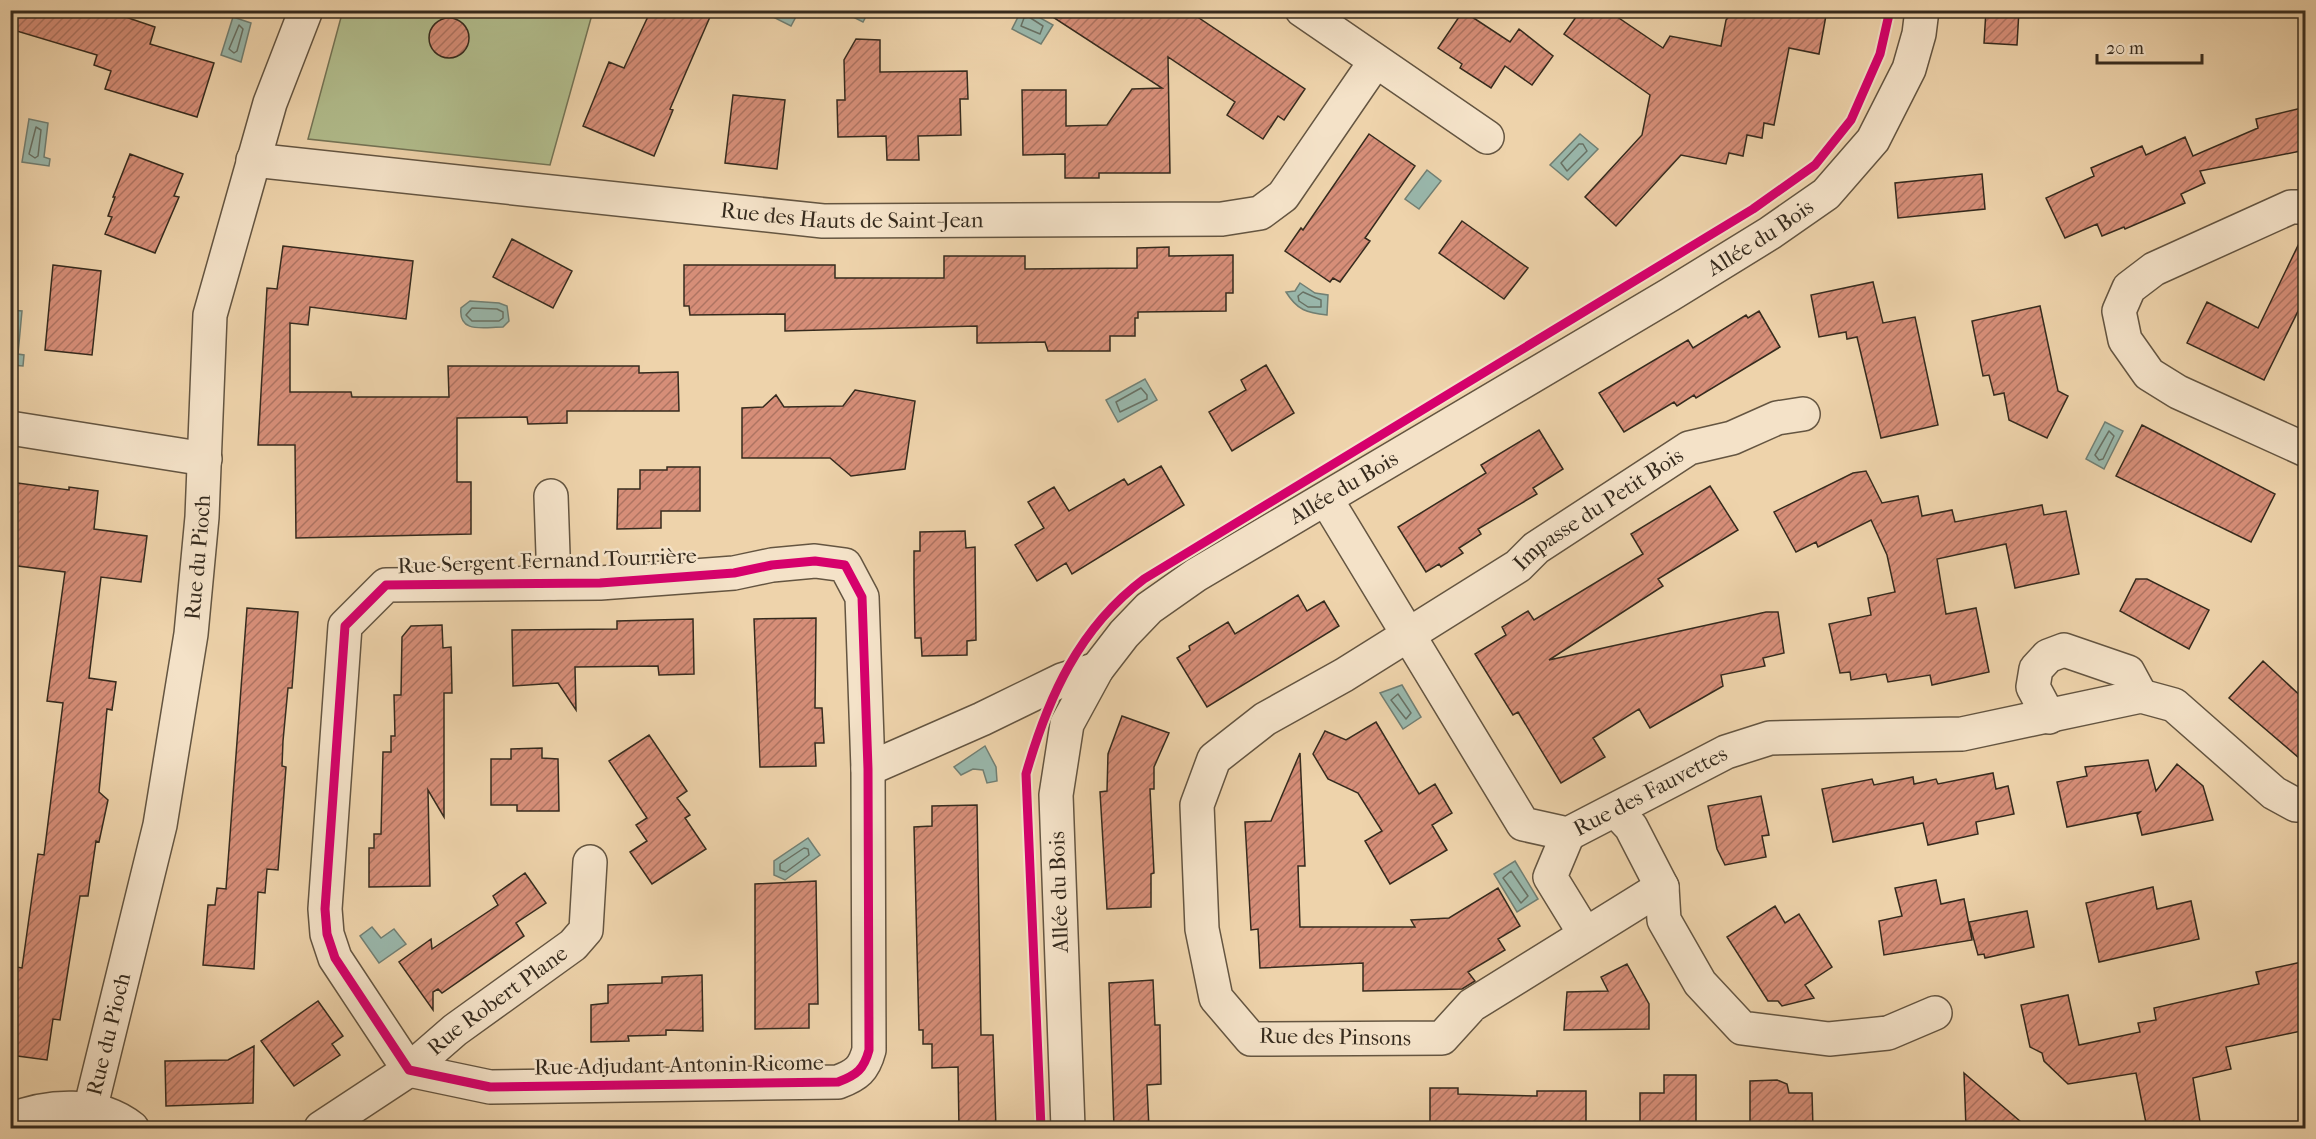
<svg xmlns="http://www.w3.org/2000/svg" width="2316" height="1139" viewBox="0 0 2316 1139" font-family="'IM FELL French Canon',serif">
	<defs>
		<pattern id="building-hatch" width="6" height="6" patternUnits="userSpaceOnUse" patternTransform="scale(1.5)"><rect width="6" height="6" fill="#d68e78"/><path d="M-1 1l2-2M0 6l6-6M5 7l2-2" fill="none" stroke="#ae7462"/></pattern>
	</defs>
	<rect width="100%" height="100%" fill="#eed3ab"/>
	<filter id="stains"><feTurbulence type="fractalNoise" baseFrequency=".00333" numOctaves="4"/><feColorMatrix values="0 0 0 0 .2 0 0 0 0 .09 0 0 0 0 .02 0 0 0 .5 -.17"/></filter>
	<radialGradient id="worn" r=".72"><stop offset=".6" stop-color="#630" stop-opacity="0"/><stop offset="1" stop-color="#630" stop-opacity=".3"/></radialGradient>
	<path fill="#b2be8e" stroke="#747456" stroke-width="1.5" d="M343,10L593,11L550,165L308,139Z"/>
	<path fill="#99b7ab" stroke="#717f73" stroke-width="1.5" d="M772,10H799V11L791,26L769,15Z
		M849,11V10L869,11L863,22L847,14Z
		M1021,11H1028L1053,25L1041,44L1012,29Z
		M233,17L251,23L241,62L221,55Z
		M29,119L48,123L44,157L50,159L49,166L22,162Z
		M1580,134L1598,149L1568,180L1550,165Z
		M1427,170L1441,181L1419,209L1405,199Z
		M1300,283L1315,293L1328,295L1327,315C1307,313 1297,310 1286,292L1295,291Z
		M470,301L499,303L507,306L509,321L503,327C484,327 458,334 461,308Z
		M11,310L22,311L18,354L24,355L23,366L11,365Z
		M1145,379L1157,400L1118,422L1106,400Z
		M2105,422L2123,431L2104,469L2086,459Z
		M1402,685L1421,717L1403,729L1380,693Z
		M985,746L996,767L997,781L987,783L983,770L973,769L961,775L954,767Z
		M808,838L820,855L785,880L774,875V861Z
		M1515,861L1538,899L1517,912L1494,874Z
		M372,927L381,938L394,929L406,944L379,963L360,936Z"/>
	<g fill="none" stroke-linecap="round" stroke-linejoin="round">
		<path stroke="#687164" stroke-width="1.5" d="M1029,17L1043,26L1040,34L1021,26L1024,18Z
			M239,25L243,29L237,51L234,53L229,49Z
			M36,127L41,130L38,156L35,158L29,154Z
			M1579,144H1583L1587,151L1567,171L1561,163Z
			M1303,292L1321,300V307H1308L1299,301L1298,296Z
			M472,308L497,309L503,312V318L499,321H472L466,315Z
			M1141,388L1147,395V399L1120,412L1116,402Z
			M2109,431L2114,436L2103,459L2099,460L2095,455Z
			M1398,694L1411,713L1406,719L1391,700Z
			M804,848L808,849L809,855L786,872L780,870V864Z
			M1511,871L1528,896L1521,903L1503,878Z"/>
	</g>
	<path fill="url(#building-hatch)" stroke="#362b1e" stroke-width="1.5" d="M10,10H105L155,27L150,44L214,63L197,117L105,89L111,71L94,65L97,55L10,29Z
		M651,10H713L670,109L673,110L654,156L583,126L609,62L624,68Z
		M1042,10H1187L1305,89L1284,120L1278,116L1263,139L1227,115L1235,102L1168,57L1170,173H1099V178H1065V154L1023,155L1022,90H1066V126L1107,125L1132,89L1162,88Z
		M1581,10H1607L1663,48L1670,36L1721,46L1726,20L1734,10H1827L1819,54L1789,48L1774,125L1764,123L1762,138L1747,135L1743,156L1729,153L1726,164L1681,155L1616,226L1585,197L1642,135L1650,95L1564,34Z
		M1986,10H2019L2017,45L1984,43Z
		M1463,11L1510,42L1519,29L1553,56L1532,85L1505,66L1491,88L1460,68L1462,64L1438,48Z
		M429 38a20 20 0 1 1 40 0a20 20 0 1 1-40 0Z
		M856,39L880,40V72L967,71L968,99H960L961,135L918,136L919,160H887L886,136L838,137L837,100H845L844,60Z
		M733,95L785,100L777,169L725,163Z
		M2306,107V150L2200,171L2205,183L2181,194L2185,203L2125,229L2124,227L2102,236L2097,224L2065,238L2046,198L2094,176L2091,168L2142,146L2146,155L2185,137L2193,156L2258,128L2256,119Z
		M1369,134L1415,166L1365,238L1370,241L1340,282L1333,278L1330,282L1285,251L1301,228L1303,230Z
		M130,154L183,174L174,196L179,197L155,253L105,234L112,217L108,216L115,197H113Z
		M1982,174L1985,209L1898,218L1895,183Z
		M1462,221L1528,268L1504,299L1439,253Z
		M2306,229V295L2264,380L2187,343L2207,302L2258,328Z
		M512,239L572,271L553,308L493,277Z
		M283,246L413,261L406,319L310,307L308,325L290,323V392H351L352,397H449L448,366H639V373L678,372L679,411H567V423L528,424L527,417L457,418V482H471V534L296,538L295,445H258L267,288L277,289Z
		M1169,247V256L1233,255V293H1226V311L1138,312V318H1135V336H1110V351H1048L1045,342L977,343V326L785,331V314L690,315L689,306H684V265H835V278H944V256H1025V269L1137,268V248Z
		M53,265L101,271L92,355L45,350Z
		M1873,282L1883,323L1915,317L1938,425L1881,438L1857,337L1847,339L1846,332L1819,337L1811,295Z
		M2040,306L2058,391L2068,396L2047,438L2009,420L2004,393L1994,395L1989,375L1983,376L1972,321Z
		M1759,311L1780,347L1696,398L1694,395L1677,406L1674,402L1624,432L1599,393L1688,340L1693,348L1746,315L1748,318Z
		M1266,365L1294,413L1232,451L1209,412L1246,390L1241,380Z
		M855,390L915,401L905,469L851,476L830,458H742V408L763,407L776,395L784,407L843,406Z
		M2142,425L2275,494L2251,542L2116,476Z
		M1539,430L1563,469L1533,488L1537,494L1478,529L1481,534L1459,548L1463,553L1441,567L1439,564L1426,572L1398,527L1486,473L1481,465Z
		M1161,466L1184,505L1072,574L1066,563L1037,581L1015,545L1044,528L1028,502L1054,487L1069,511L1124,479L1128,485Z
		M667,467H700V511H661V528L617,529L618,489H640V470H667Z
		M1866,471L1882,503L1918,496L1922,516L1952,510L1955,522L2042,505L2044,515L2066,511L2079,574L2015,588L2006,544L1937,559L1946,614L1976,608L1989,672L1932,685L1930,675L1888,682L1886,674L1851,680L1850,672L1840,673L1829,624L1871,615L1868,598L1895,592L1887,555L1871,520L1818,547L1816,542L1796,552L1774,512L1853,473Z
		M10,482L69,490V487L98,491L94,529L147,536L141,582L101,577L89,678L116,682L112,710L107,709L99,792L108,800L99,842L96,841L88,896H80L60,1020L53,1019L47,1060L10,1055V966L22,968L38,854L44,855L63,703L47,701L65,572L10,565Z
		M1710,486L1738,530L1658,579L1663,586L1549,660L1766,612H1778L1784,653L1763,658L1765,666L1721,675L1723,686L1650,728L1639,709L1593,738L1605,757L1561,783L1518,712L1513,715L1475,654L1506,635L1502,627L1528,611L1534,620L1643,554L1631,534Z
		M965,531L966,548L975,547L976,640L967,641V655L922,656L921,638H915L914,580V551H920V532Z
		M2136,579H2147L2209,610L2189,649L2120,611Z
		M1298,595L1307,611L1324,601L1339,626L1207,707L1177,658L1190,650L1189,646L1228,622L1235,634Z
		M247,608L298,612L292,688H288L283,741L282,766L286,767L278,870L267,869L265,893L258,892L254,969L203,965L208,905H215L217,888L226,889Z
		M816,618L815,708H822L824,743H815L816,766L760,767L754,619Z
		M693,619L694,674L659,675L658,666L575,667L576,710L558,683L513,686L512,630L617,629V621Z
		M442,625L443,648L451,647L452,693H444V817L428,790L430,886L369,887V848H374V834H381L383,752H391V736H395L394,695H401L402,637L411,626Z
		M2263,661L2306,701V764L2229,698Z
		M1122,716L1169,733L1154,767V789H1150L1154,873L1151,874V907L1107,909L1100,792L1107,791L1108,754Z
		M1376,722L1419,794L1435,784L1452,813L1432,825L1447,850L1390,884L1365,841L1382,831L1358,793L1328,779L1313,754L1325,731L1346,740Z
		M649,735L687,791L677,798L690,815L685,818L706,849L652,884L630,852L647,841L636,825L647,818L609,761Z
		M542,748V758L558,759L559,811H517V805H491V759H511V749Z
		M1300,753L1305,866H1298L1300,927H1415L1411,920L1449,918L1498,888L1520,926L1498,939L1505,950L1468,972L1475,981L1462,989L1363,991V963L1260,968L1258,929L1251,930L1245,822L1271,821Z
		M2148,760L2156,791L2177,764L2203,786L2213,820L2142,835L2137,815L2140,812L2067,827L2057,782L2087,776L2085,767Z
		M1993,773L1996,789L2008,786L2014,814L1976,822L1978,834L1928,845L1923,823L1833,842L1822,789L1872,779L1874,785L1913,777L1914,784L1936,779L1938,784Z
		M1761,796L1769,835L1762,836L1766,857L1725,865L1717,849L1708,806Z
		M977,805L981,1035H993L996,1128H959L958,1067L932,1068V1044H923V1030H919L914,827L932,826V806Z
		M525,873L546,903L516,923L524,936L442,993L438,989L433,992V1010L399,962L431,939L432,949L498,905L493,896Z
		M1936,880L1941,904L1964,899L1972,940L1884,955L1879,921L1902,916L1895,888Z
		M816,881L818,1004H809V1028L755,1029V884Z
		M2153,887L2157,909L2191,901L2199,939L2099,962L2086,903Z
		M1775,906L1785,923L1799,914L1832,967L1805,985L1814,998L1782,1006L1778,1001H1768L1727,937Z
		M2027,911L2034,947L1985,958L1984,954L1978,955L1969,922Z
		M2306,961V1030L2226,1047L2231,1069L2193,1078L2201,1128H2147L2136,1073L2068,1084L2044,1061L2042,1053L2030,1047L2021,1005L2068,995L2079,1045L2140,1032L2138,1023L2156,1020L2154,1008L2259,984L2256,972Z
		M1627,964L1649,1004V1029L1564,1030L1567,992L1608,991L1601,977Z
		M702,975L703,1031L666,1030V1035L628,1036L629,1041L591,1042V1005L608,1003V985L662,983V977Z
		M1153,980L1155,1025H1160L1161,1084L1147,1085L1149,1128H1114L1109,983Z
		M318,1001L343,1036L332,1044L340,1055L294,1086L261,1041Z
		M254,1046L253,1103L166,1106L165,1061L228,1060Z
		M1964,1073L2028,1128H1966Z
		M1664,1075H1696V1128H1640V1093H1664Z
		M1777,1080L1787,1084L1789,1093H1812L1813,1128H1750V1081Z
		M1430,1088H1458V1094L1537,1096V1091H1586V1128H1430Z"/>
	<g fill="none" stroke-linecap="round" stroke-linejoin="round">
		<g stroke="#645541" stroke-width="36">
			<g id="minor">
				<path d="M1302,10L1487,137"/>
				<path id="s1" d="M253,160L823,221L1222,219L1260,213L1283,196L1375,62"/>
				<path d="M2306,207H2291L2154,269L2129,288L2119,311L2125,340L2149,374L2178,392L2306,450"/>
				<path d="M10,428L205,459"/>
				<path d="M551,496L554,583"/>
				<path id="s2" d="M1326,499L1523,824L1568,834L1726,752L1770,738L1962,734L2141,696L2174,705L2274,793L2296,805H2306"/>
				<path d="M815,561L845,565L862,597L868,769L869,1050C864,1069 857,1075 838,1082L490,1087L409,1070L335,958L327,934L325,909L345,626L386,585L600,583L734,573L772,565Z"/>
				<path d="M2049,717L2033,687L2036,669L2048,656L2064,650L2128,672L2141,696"/>
				<path d="M868,769L982,719L1062,680L1097,669"/>
				<path d="M1616,811L1631,827L1662,887L1664,920L1700,983L1742,1028L1829,1039L1888,1033L1935,1013"/>
				<path d="M1568,834L1550,877L1585,934"/>
				<path id="s3" d="M1662,887L1472,1005L1442,1038L1251,1039L1216,998L1202,929L1197,805L1214,759L1265,719L1344,675L1518,566L1536,548L1689,448L1732,438L1777,418L1803,414"/>
				<path id="s4" d="M90,1110L160,825L191,634L202,517L210,315L270,103L306,10"/>
				<path d="M10,1120C48,1105 98,1101 132,1128"/>
				<path id="s5" d="M321,1128L409,1070L455,1030L573,945L586,930L590,862"/>
				<path id="s6" d="M1068,1128L1056,795L1067,724L1097,669L1124,634L1149,608L1196,575L1671,294L1770,233L1826,194L1873,140L1909,69L1919,34L1922,10"/>
			</g>
		</g>
		<use href="#minor" stroke="#f4e2c8" stroke-width="33"/>
		<g stroke="#f4e2c8" stroke-width="13">
			<path id="cycleway" d="M815,561L845,565L862,597L868,769L869,1050C864,1069 857,1075 838,1082L490,1087L409,1070L335,958L327,934L325,909L345,626L386,585L600,583L734,573L772,565Z
				M1041,1128L1026,774C1048,697 1079,628 1144,579L1753,209L1815,165L1851,120L1880,54L1890,10"/>
		</g>
		<use href="#cycleway" stroke="#d6006c" stroke-width="9"/>
	</g>
	<g text-anchor="middle" dominant-baseline="central" stroke-width="5" stroke-linejoin="round" paint-order="stroke">
		<g font-size="22" fill="#362b1e" stroke="#f4e2c8">
			<text stroke="none"><textPath href="#s1" startOffset="602">Rue des Hauts de Saint-Jean</textPath></text>
			<text stroke="none"><textPath href="#s6" startOffset="1263">Allée du Bois</textPath></text>
			<text stroke="none"><textPath href="#s6" startOffset="777">Allée du Bois</textPath></text>
			<text stroke="none"><textPath href="#s3" startOffset="1216">Impasse du Petit Bois</textPath></text>
			<text stroke="none"><textPath href="#s4" startOffset="564">Rue du Pioch</textPath></text>
			<text transform="translate(547 561) rotate(-2)">Rue Sergent Fernand Tourrière</text>
			<text stroke="none"><textPath href="#s2" startOffset="519">Rue des Fauvettes</textPath></text>
			<text transform="translate(1059 892) rotate(-92)">Allée du Bois</text>
			<text stroke="none"><textPath href="#s5" startOffset="218">Rue Robert Plane</textPath></text>
			<text stroke="none"><textPath href="#s4" startOffset="78">Rue du Pioch</textPath></text>
			<text transform="translate(1335 1037) rotate(1)">Rue des Pinsons</text>
			<text transform="translate(679 1065) rotate(-1)">Rue Adjudant Antonin Ricome</text>
		</g>
	</g>
	<rect width="2316" height="1139" fill="none" stroke="#eed3ab" stroke-width="36"/>
	<rect x="12" y="12" width="2292" height="1115" fill="none" stroke="#362b1e" stroke-width="3"/>
	<rect x="18" y="18" width="2280" height="1103" fill="none" stroke="#362b1e" stroke-width="1.5"/>
	<path d="M2097 54v9h105v-9" fill="none" stroke="#362b1e" stroke-width="3"/>
	<text x="2106" y="54" font-size="18" fill="#362b1e" stroke="#f4e2c8" stroke-width="4.5" paint-order="stroke">20 m</text>
	<rect width="100%" height="100%" filter="url(#stains)"/>
	<rect width="100%" height="100%" fill="url(#worn)"/>
</svg>
